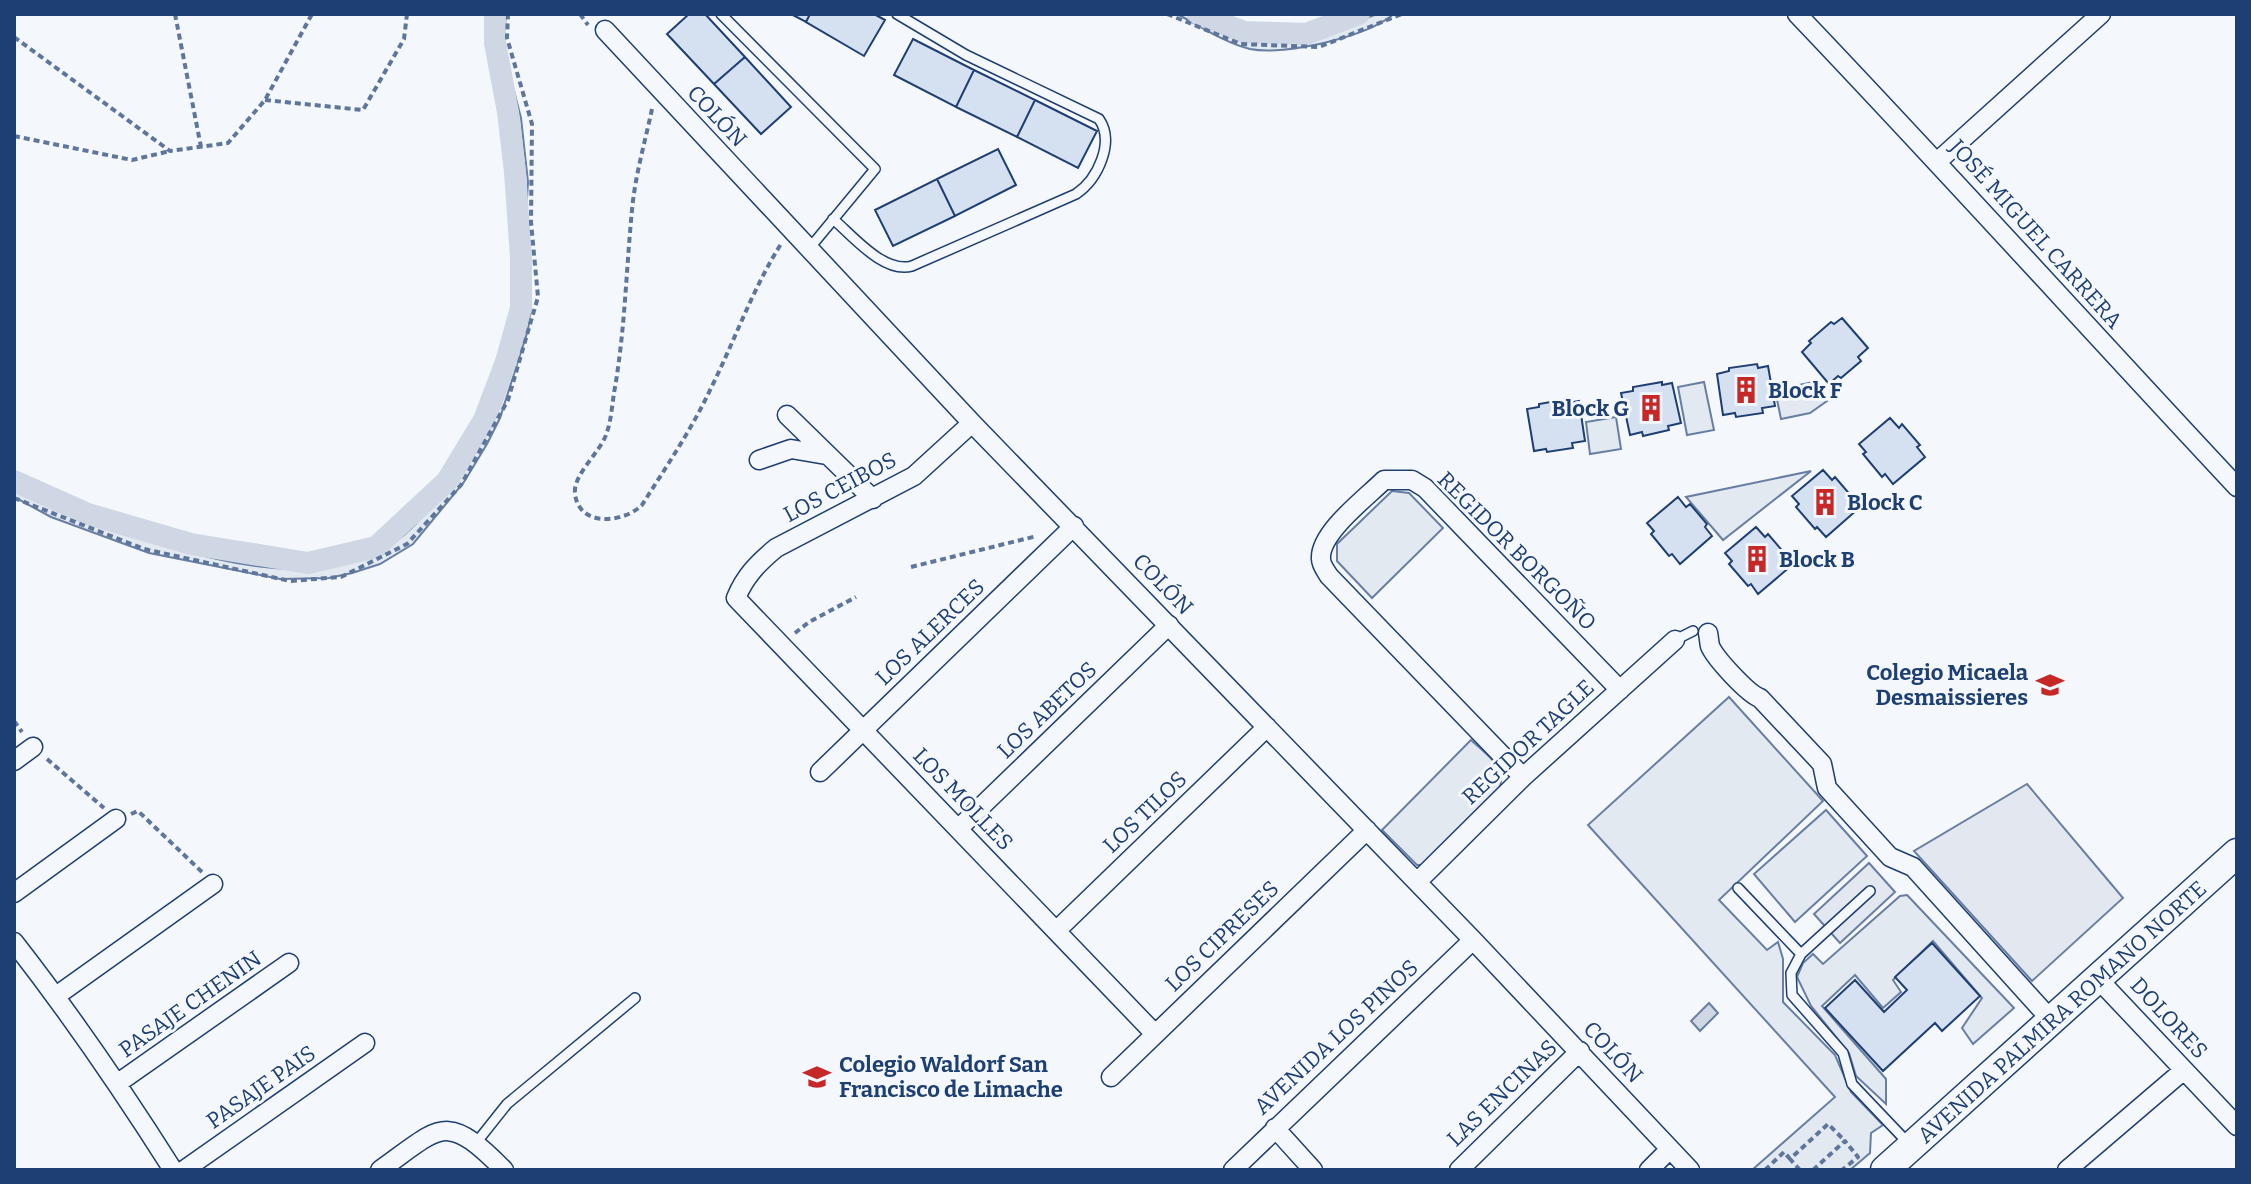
<svg xmlns="http://www.w3.org/2000/svg" width="2251" height="1184" viewBox="0 0 2251 1184" font-family="Bitter,serif">
	<rect width="100%" height="100%" fill="#f4f7fb"/>
	<path fill="#e3e9f0" stroke="#687fa3" stroke-width="2" d="M497,14H506L503,48L521,118L528,182L526,215L531,307L528,330L500,418L487,444L464,482L413,544L380,564L352,573L329,578L280,579L149,553L51,517L14,497V487C43,503 73,511 103,523C188,555 325,602 404,535C429,514 455,472 471,443C491,407 514,367 519,326C522,297 517,269 516,241C515,203 518,165 513,127C507,86 492,56 497,14Z
		M1177,14H1198L1240,35L1267,39L1302,37L1340,28L1377,14H1394C1366,37 1285,56 1250,49C1225,43 1200,26 1177,14Z
		M1704,382L1714,430L1687,435L1678,387Z
		M1813,382L1827,401L1810,413L1781,419L1775,390Z
		M1616,417L1621,449L1590,454L1586,422Z
		M1811,471L1723,540L1686,497Z
		M1392,491L1409,493L1443,528L1372,598L1337,561V544Z
		M1729,697L1823,801L1719,900L1767,950L1778,942L1783,959V1002L1835,1055L1851,1092L1883,1125L1871,1133L1870,1153L1850,1170H1752L1835,1097L1588,825Z
		M1471,740C1486,754 1510,769 1498,791L1423,865H1417L1382,830Z
		M1826,810L1867,856L1795,922L1754,874Z
		M1907,895L2014,1008L1973,1044L1962,1028L1982,998L1933,941L1893,980L1901,992L1883,1008L1855,975L1822,1006L1886,1079V1104L1856,1076L1849,1053L1811,1006L1797,977L1803,963L1813,954L1823,964L1900,896Z"/>
	<path fill="#e3e8f0" stroke="#687fa3" stroke-width="2" d="M2027,784L2123,898L2032,981L1914,851Z
		M1869,863L1895,892L1840,943L1814,914Z"/>
	<path fill="#cfd7e4" stroke="#687fa3" stroke-width="2" d="M1709,1003L1718,1013L1700,1031L1691,1021Z"/>
	<g fill="none" stroke-linecap="round" stroke-linejoin="round">
		<path stroke="#cfd7e4" stroke-width="22" d="M1198,14L1244,32L1306,34L1359,14
			M14,481L88,514L191,544L308,563L376,547L447,481L484,420L506,362L521,308V257L515,172L508,112L495,43V14"/>
	</g>
	<path fill="#d5e0f0" stroke="#1d3f73" stroke-width="2" d="M689,14H705L745,57L714,84L667,34Z
		M791,14H810L806,22Z
		M810,14H874L885,20L864,56L806,22Z
		M913,39L974,70L956,107L894,75Z
		M745,57L791,107L761,134L714,84Z
		M974,70L1035,100L1017,137L956,107Z
		M1035,100L1097,131L1078,168L1017,137Z
		M998,149L1016,185L955,216L937,179Z
		M937,179L955,216L893,246L875,210Z
		M1842,318L1868,348L1858,357L1861,361L1841,378L1838,376L1829,384L1802,352L1811,343L1809,341L1831,322L1834,324Z
		M1757,364L1758,368L1768,366L1775,406L1762,408L1763,413L1736,417L1735,413L1723,415L1717,374L1729,371V368Z
		M1662,382V385L1672,383L1681,423L1668,426L1669,430L1643,436L1642,432L1630,435L1621,393L1633,391V387Z
		M1568,399V403L1579,401L1585,441L1572,443L1573,448L1547,452L1546,449L1534,451L1527,409L1539,407V404Z
		M1890,418L1899,428L1902,424L1920,445L1917,447L1925,457L1893,484L1885,474L1882,477L1863,454L1866,452L1859,444Z
		M1823,470L1832,480L1835,477L1853,498L1850,500L1858,509L1826,537L1817,527L1815,529L1796,507L1799,504L1792,496Z
		M1678,497L1686,507L1690,504L1707,524L1705,527L1712,536L1680,564L1672,554L1669,556L1651,534L1654,531L1647,523Z
		M1756,527L1765,537L1768,534L1786,555L1783,557L1791,566L1758,594L1751,584L1748,586L1729,564L1732,561L1725,553Z
		M1932,943L1980,996L1942,1031L1935,1023L1883,1071L1825,1008L1855,980L1884,1012L1907,990L1895,977Z"/>
	<g fill="none" stroke-linecap="round" stroke-linejoin="round">
		<g stroke="#1d3f73" stroke-width="12">
			<path id="lane" d="M721,14L875,169L808,250
				M833,219C853,236 884,274 912,266L1076,194C1098,179 1115,142 1099,119L966,55L897,14
				M1675,640L1693,631
				M1738,888L1801,954L1791,973L1792,995L1843,1053L1852,1084L1910,1145
				M1801,954L1870,891
				M476,1143L507,1104L635,998"/>
		</g>
		<g stroke="#1d3f73" stroke-width="21">
			<path id="street" d="M1797,14C1946,170 2090,330 2237,487
				M605,30L972,423L1473,940L1690,1170
				M1938,161L2101,14
				M787,415L873,499
				M972,423L914,476L776,548C758,563 745,576 736,598L1155,1034
				M759,460L791,449L826,455
				M1708,633C1709,637 1709,642 1710,646C1715,658 1748,694 1760,698L1822,764L1827,788L1890,857L1913,867L2052,1021
				M14,761L33,747
				M820,772L1074,526
				M1523,777L1329,576C1326,571 1321,565 1321,559C1319,533 1366,498 1384,480H1412L1425,488L1620,690
				M958,829L1169,625
				M1417,882L1523,777L1675,640
				M14,893L116,819
				M1056,931L1267,727
				M14,942C71,1015 123,1091 173,1170
				M2098,979L2237,1126
				M56,996L213,884
				M1111,1077L1367,830
				M118,1083L289,963
				M1275,1128L1313,1170
				M184,1170L365,1043
				M380,1170C441,1127 445,1110 504,1170
				M1233,1170L1473,940
				M1459,1170L1580,1051
				M1649,1170L1670,1149
				M2067,1170L2184,1070"/>
		</g>
		<g stroke="#1d3f73" stroke-width="31">
			<path id="primary" d="M1885,1170L2237,853"/>
		</g>
		<path stroke="#5e769c" stroke-width="4" stroke-dasharray="6 4" stroke-linecap="butt" d="M175,14L201,147
			M580,14L588,25
			M1167,14L1241,44L1319,47L1402,14
			M14,37L170,151L228,143L265,100L312,14
			M265,100L363,110L404,39L407,14
			M652,109C645,142 635,176 632,210C626,271 625,332 614,393C612,406 611,422 606,435C600,452 573,475 575,493C578,528 624,523 642,505C666,467 692,429 711,388C735,340 752,290 781,244
			M14,136L132,160L170,151
			M14,498L144,549L290,581L341,577L407,544L461,485L508,400L538,297L531,222L532,124L507,38L508,14
			M911,567L1037,536
			M795,633L809,622L856,597
			M14,721L22,732
			M47,759L104,808
			M131,814L138,811L202,872
			M1765,1170L1784,1152L1790,1159
			M1800,1170L1790,1159L1828,1124L1845,1141
			M1813,1170L1845,1141L1858,1157L1842,1170"/>
		<use href="#lane" stroke="#f4f7fb" stroke-width="9"/>
		<use href="#street" stroke="#f4f7fb" stroke-width="18"/>
		<use href="#primary" stroke="#f4f7fb" stroke-width="28"/>
	</g>
	<defs>
		<g id="building-bare" transform="scale(2.16)"><path d="M-4-6H4V6H1V3H-1V6H-4ZM-2.5-4.3h1.7v1.8h-1.7ZM.8-4.3h1.7v1.8H.8ZM-2.5-1h1.7V.8h-1.7ZM.8-1h1.7V.8H.8Z" fill="#c62828" stroke="#f4f7fb" stroke-width="2.5" paint-order="stroke"/></g>
		<g id="school-bare" transform="scale(2.16)"><path d="M0-5L7-2L0 1L-7-2ZM-4 1L0 2.5L4 1V4Q0 6-4 4Z" fill="#c62828" stroke="#f4f7fb" stroke-width="2.5" paint-order="stroke"/></g>
	</defs>
	<g fill-rule="evenodd">
		<use href="#building-bare" x="1746" y="390"/>
		<use href="#building-bare" x="1651" y="408"/>
		<use href="#building-bare" x="1825" y="502"/>
		<use href="#building-bare" x="1757" y="559"/>
		<use href="#school-bare" x="2050" y="685"/>
		<use href="#school-bare" x="817" y="1077"/>
	</g>
	<g text-anchor="middle" dominant-baseline="central" stroke-width="6" stroke-linejoin="round" paint-order="stroke">
		<g font-size="22" fill="#1d3f73" stroke="#f4f7fb">
			<text transform="translate(717 116) rotate(47)">COLÓN</text>
			<text transform="translate(2036 234) rotate(48)">JOSÉ MIGUEL CARRERA</text>
			<text transform="translate(840 487) rotate(-28)">LOS CEIBOS</text>
			<text transform="translate(1517 551) rotate(45)">REGIDOR BORGOÑO</text>
			<text transform="translate(1163 584) rotate(46)">COLÓN</text>
			<text transform="translate(930 632) rotate(-44)">LOS ALERCES</text>
			<text transform="translate(1047 710) rotate(-44)">LOS ABETOS</text>
			<text transform="translate(1528 742) rotate(-43)">REGIDOR TAGLE</text>
			<text transform="translate(963 799) rotate(46)">LOS MOLLES</text>
			<text transform="translate(1145 812) rotate(-44)">LOS TILOS</text>
			<text transform="translate(1222 936) rotate(-44)">LOS CIPRESES</text>
			<text transform="translate(190 1004) rotate(-35)">PASAJE CHENIN</text>
			<text transform="translate(2062 1012) rotate(-42)">AVENIDA PALMIRA ROMANO NORTE</text>
			<text transform="translate(2169 1018) rotate(47)">DOLORES</text>
			<text transform="translate(1336 1037) rotate(-43)">AVENIDA LOS PINOS</text>
			<text transform="translate(1613 1052) rotate(47)">COLÓN</text>
			<text transform="translate(261 1087) rotate(-35)">PASAJE PAIS</text>
			<text transform="translate(1502 1093) rotate(-44)">LAS ENCINAS</text>
		</g>
		<g font-size="22" font-weight="bold" fill="#1d3f73" stroke="#f4f7fb" text-anchor="start">
			<text x="1768" y="390">Block F</text>
			<text x="1629" y="408" text-anchor="end">Block G</text>
			<text x="1847" y="502">Block C</text>
			<text x="1779" y="559">Block B</text>
			<text x="2028" y="672" text-anchor="end">Colegio Micaela<tspan x="2028" dy="25">Desmaissieres</tspan></text>
			<text x="839" y="1064">Colegio Waldorf San<tspan x="839" dy="25">Francisco de Limache</tspan></text>
		</g>
	</g>
	<rect width="2251" height="1184" fill="none" stroke="#1d3f73" stroke-width="32"/>
</svg>
